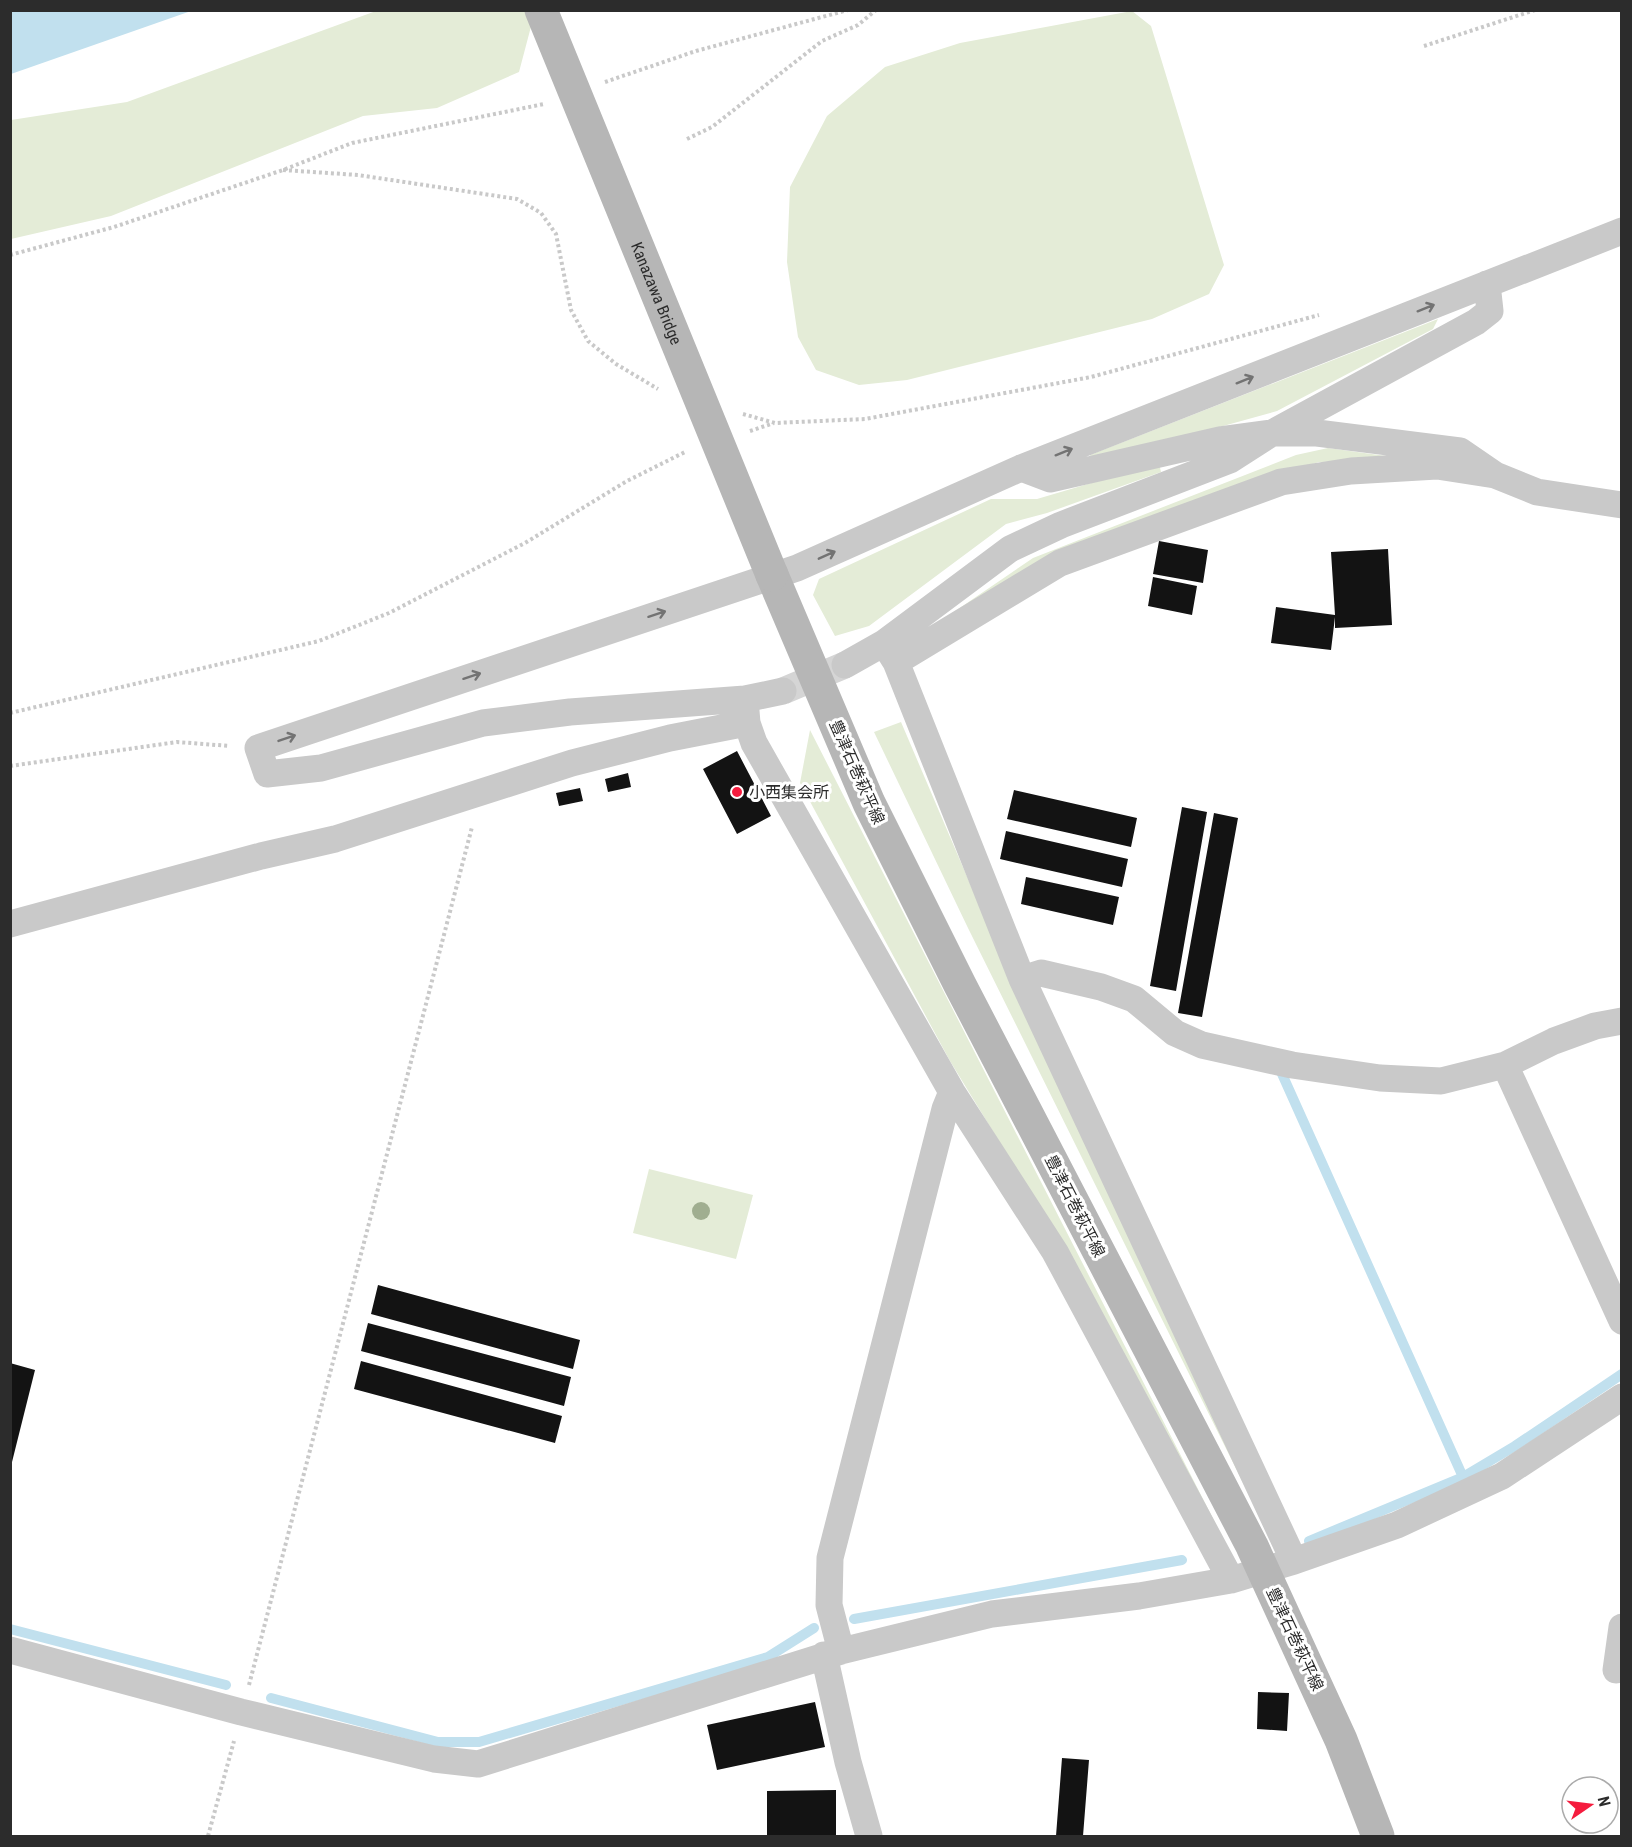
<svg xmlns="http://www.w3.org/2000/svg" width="1632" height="1847" viewBox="0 0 1632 1847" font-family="'Roboto Condensed','Noto Sans JP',sans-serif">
	<rect width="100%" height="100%" fill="#fff"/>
	<path fill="#e4ecd7" d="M376,11H544L533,19L519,72L437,108L363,116L111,216L11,239V120L127,102Z
		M1132,11L1151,26L1224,265L1209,294L1152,319L907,380L859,385L816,370L798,337L787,262L790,187L827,116L885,67L960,43Z
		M1438,319L1433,329L1277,411L1093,462L1090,455Z
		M1328,448L1415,460L1319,462L1238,487L926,631L1033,558L1296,455Z
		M1159,463L1161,472L1047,513L1006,524L869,626L835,636L813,595L819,579L991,499H1037Z
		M901,722L1003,961L1255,1507L968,928L874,732Z
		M810,730L1224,1540L1066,1251L950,1061L800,783Z
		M649,1169L753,1195L736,1259L633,1233Z"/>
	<path fill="#c1e0ee" d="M11,10H190L191,11L11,74Z"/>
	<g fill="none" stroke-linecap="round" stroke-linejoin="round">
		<path stroke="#c1e0ee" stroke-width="10" d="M1278,1065L1463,1477
			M1309,1541L1463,1477L1515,1446L1622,1374
			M854,1619L1182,1560
			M10,1629L226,1685
			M271,1698L438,1742H479L768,1657L814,1628"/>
	</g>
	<path fill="#131313" d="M1159,541L1208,550L1203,583L1153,574Z
		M1388,549L1392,625L1335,628V617L1331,650L1271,643L1276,607L1335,615L1331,552Z
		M1153,577L1197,586L1192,615L1148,606Z
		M737,751L771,816L737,834L703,769Z
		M628,773L631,787L608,792L605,779Z
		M580,788L583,801L559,806L556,793Z
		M1014,790L1137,818L1131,847L1007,819Z
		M1182,807L1207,812L1176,991L1150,986Z
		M1214,813L1238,818L1202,1017L1178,1013Z
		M1006,831L1128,859L1122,887L1000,859Z
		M1026,877L1119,897L1113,925L1021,904Z
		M378,1285L580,1340L573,1369L371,1314Z
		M368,1323L571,1377L564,1406L361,1351Z
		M361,1361L562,1416L555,1443L354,1389Z
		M10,1363L35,1370L11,1466H10Z
		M1258,1692L1289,1693L1287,1731L1257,1729Z
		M815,1702L825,1747L717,1770L707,1725Z
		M1062,1758L1089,1760L1083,1836H1056Z
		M836,1790V1836H767V1791Z"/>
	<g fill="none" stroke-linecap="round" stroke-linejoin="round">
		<path stroke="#d5d5d5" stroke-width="27" stroke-dasharray="27 14" stroke-linecap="butt" d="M783,691L845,665"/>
		<path stroke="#c9c9c9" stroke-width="4" stroke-dasharray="3 3" stroke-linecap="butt" d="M1424,46L1535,10
			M605,82L696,51L848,10
			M687,139L712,127L822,41L858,25L876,10
			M283,170L358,175L517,199L541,213L556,234L571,310L588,341L616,364L658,389
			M10,255L114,227L283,170L352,143L544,104
			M743,414L775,423L865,419L1091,377L1319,315
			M750,431L774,423
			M10,713L319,641L389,613L525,543L627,481L685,452
			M10,766L177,742L230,746
			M249,1685L472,827
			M208,1836L234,1741"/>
		<path stroke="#c9c9c9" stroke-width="27" d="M1021,468L1050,479L1220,440L1272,433H1317L1460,451L1495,475L1537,492L1622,505
			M884,643L896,662L1022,979L1294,1561
			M896,662L1060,563L1281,482L1351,471L1437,466L1495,475
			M845,665L884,643L1010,549L1061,525L1230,460L1272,433L1476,322L1490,311L1487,284
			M783,691L745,699L570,712L483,723L321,768L267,774L258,748L797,568L1021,468L1622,231
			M745,699L747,723L754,743L952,1092L1055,1252L1231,1580
			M10,924L261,856L335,839L572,763L670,738L747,723
			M1022,979L1041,973L1101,987L1134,999L1175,1033L1202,1045L1292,1065L1380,1078L1441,1081L1505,1065L1554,1041L1595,1026L1622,1021
			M1505,1065L1622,1321
			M10,1650L241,1712L434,1759L478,1764L841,1651L992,1614L1139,1596L1231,1580L1294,1561L1397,1525L1502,1476L1622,1397
			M841,1651L829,1605L830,1558L945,1109L952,1092
			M824,1655L848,1762L869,1836
			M1616,1670L1622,1627"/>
		<path stroke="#b6b6b6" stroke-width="33" d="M772,575L869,803L960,985L1252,1546L1341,1740L1378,1836"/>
		<path stroke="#b6b6b6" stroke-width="33" id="s1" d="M541,10L772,575"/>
	</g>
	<circle fill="#a0ae90" cx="701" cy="1211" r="9"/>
	<defs><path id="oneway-shaft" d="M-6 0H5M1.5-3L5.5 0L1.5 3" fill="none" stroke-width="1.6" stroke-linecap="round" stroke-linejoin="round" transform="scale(1.5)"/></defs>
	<g stroke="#737373">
		<use href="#oneway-shaft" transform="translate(1426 308) rotate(-22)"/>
		<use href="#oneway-shaft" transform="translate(1245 380) rotate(-22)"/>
		<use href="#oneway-shaft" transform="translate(1064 452) rotate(-22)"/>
		<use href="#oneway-shaft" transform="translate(827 555) rotate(-24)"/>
		<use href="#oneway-shaft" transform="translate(657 614) rotate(-18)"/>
		<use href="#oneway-shaft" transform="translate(472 676) rotate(-18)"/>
		<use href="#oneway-shaft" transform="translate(287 738) rotate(-19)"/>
	</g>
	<circle fill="#f51c3e" stroke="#fff" stroke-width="2" cx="737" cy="792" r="6"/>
	<g text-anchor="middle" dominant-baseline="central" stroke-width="6" stroke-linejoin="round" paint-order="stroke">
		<g font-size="16" fill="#2c2c2c" stroke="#fff">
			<text stroke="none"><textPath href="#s1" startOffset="306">Kanazawa Bridge</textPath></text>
			<text transform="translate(857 772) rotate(66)">豊津石巻萩平線</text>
			<text transform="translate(1075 1206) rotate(63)">豊津石巻萩平線</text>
			<text transform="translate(1295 1639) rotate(65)">豊津石巻萩平線</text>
		</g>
		<g font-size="16" fill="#2c2c2c" stroke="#fff" text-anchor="start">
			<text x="749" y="792">小西集会所</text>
		</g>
	</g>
	<rect width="1632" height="1847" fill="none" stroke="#2c2c2c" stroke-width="24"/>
	<g transform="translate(1590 1805) rotate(76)"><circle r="28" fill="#ffffff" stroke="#ababab" stroke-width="1.5"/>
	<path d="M0-4.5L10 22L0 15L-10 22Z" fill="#f51c3e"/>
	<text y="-9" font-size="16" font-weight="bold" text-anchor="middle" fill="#2c2c2c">N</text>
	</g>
</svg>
